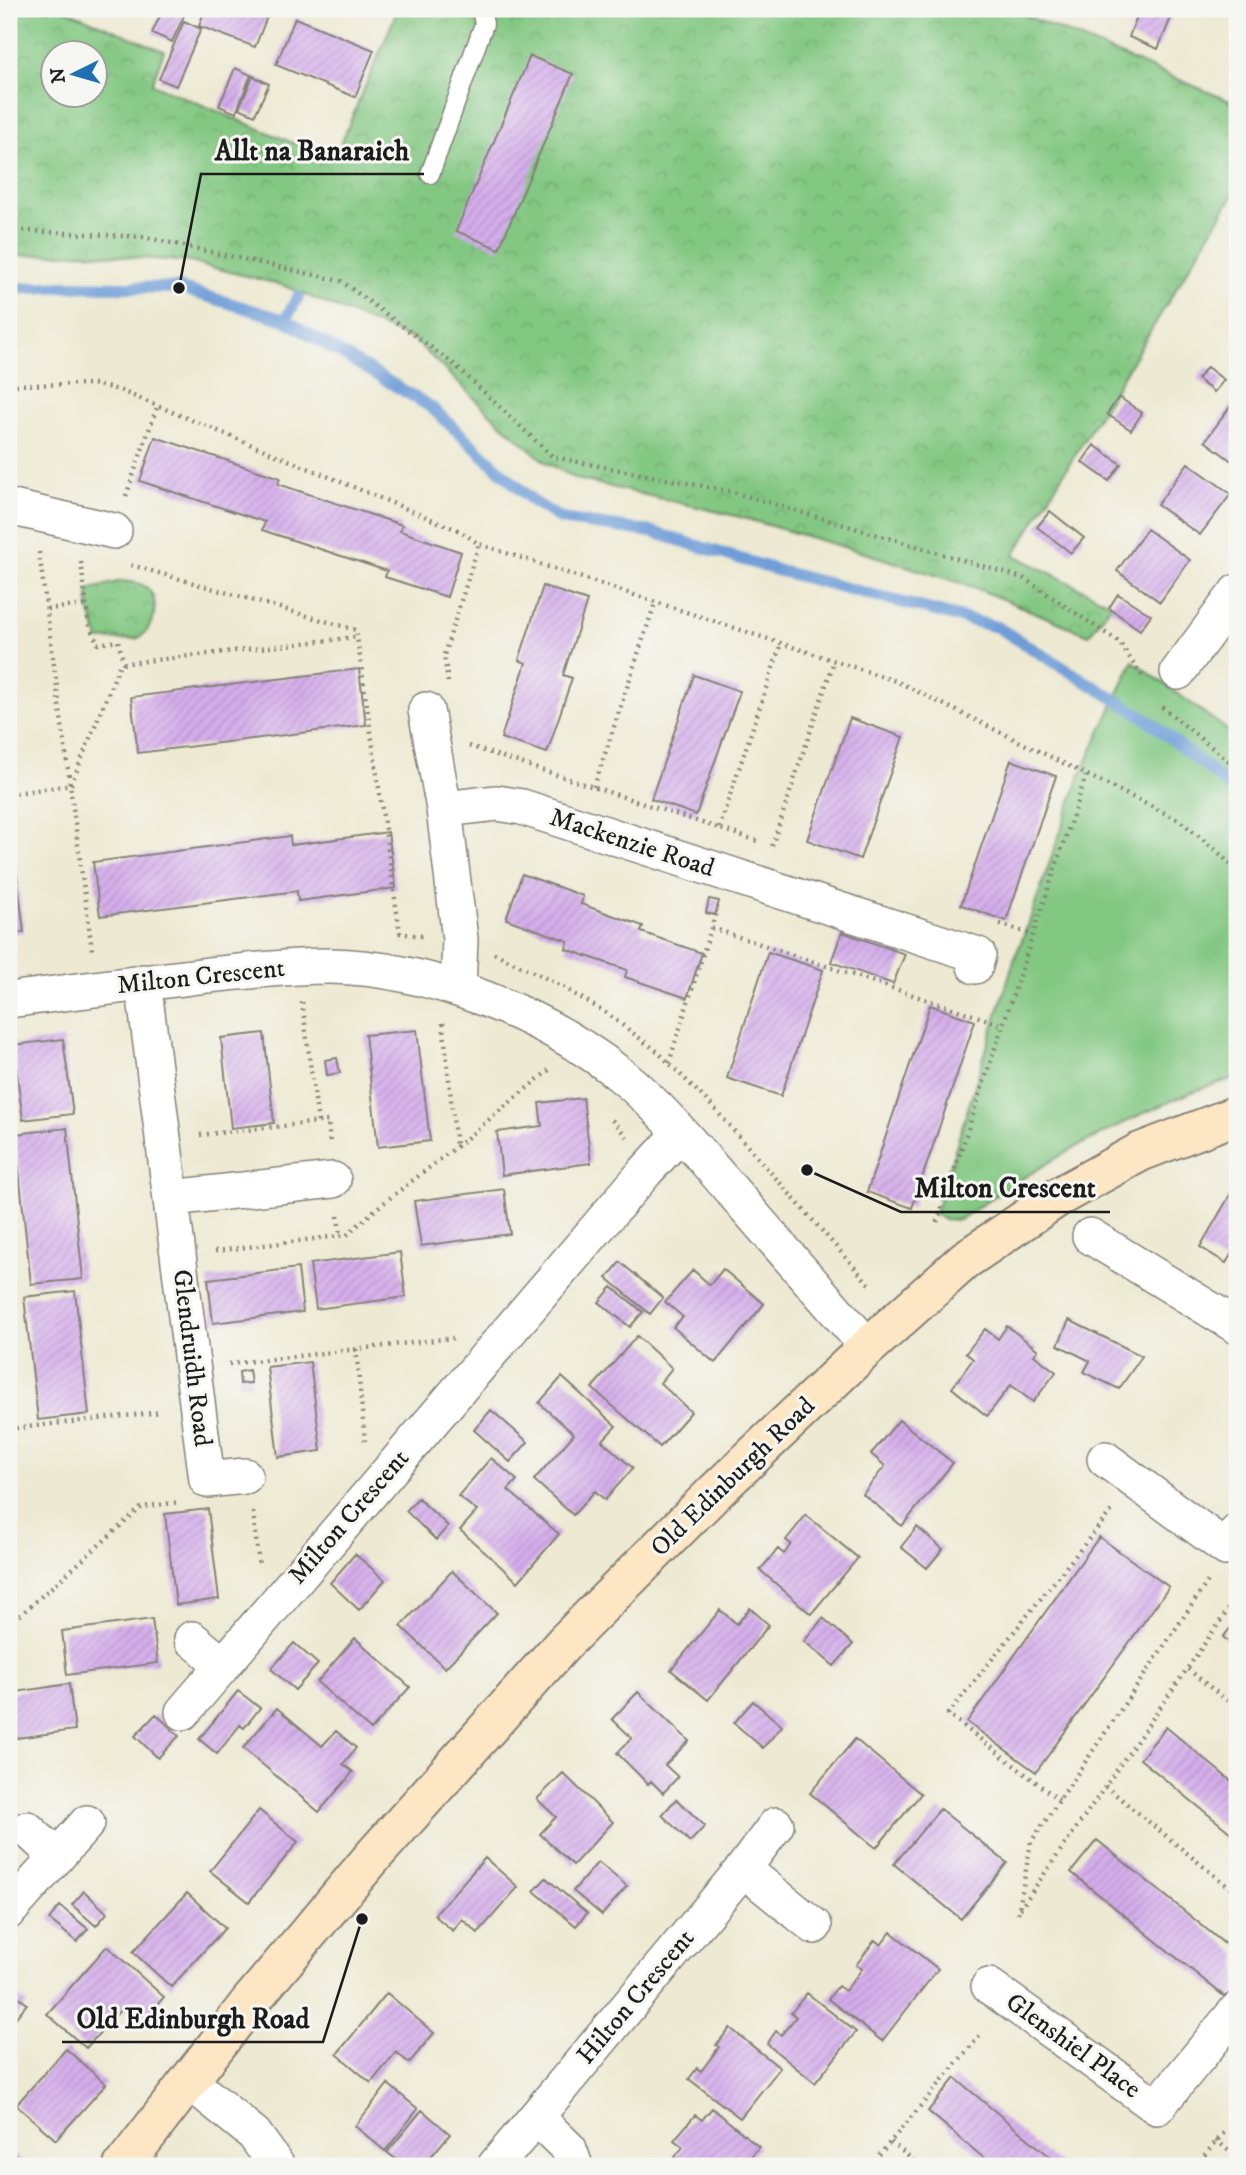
<svg xmlns="http://www.w3.org/2000/svg" width="1246" height="2175" viewBox="0 0 1246 2175" font-family="'IM FELL DW Pica',serif">
	<defs>
		<pattern id="park-crowns" width="20" height="18" patternUnits="userSpaceOnUse" patternTransform="scale(1.75)"><rect width="20" height="18" fill="#83c882"/><path d="M2 6a3 3 0 1 1 6 0M12 15a3 3 0 1 1 6 0" fill="none" stroke="#71ab70"/></pattern>
		<pattern id="building-hatch" width="6" height="6" patternUnits="userSpaceOnUse" patternTransform="scale(1.75)"><rect width="6" height="6" fill="#d4adeb"/><path d="M-1 1l2-2M0 6l6-6M5 7l2-2" fill="none" stroke="#b594c9"/></pattern>
	</defs>
	<rect width="100%" height="100%" fill="#f6f6f2"/>
	<filter id="ink" filterUnits="userSpaceOnUse"><feTurbulence type="fractalNoise" baseFrequency=".0143" numOctaves="2"/><feDisplacementMap in="SourceGraphic" scale="14" xChannelSelector="R" yChannelSelector="G"/><feConvolveMatrix kernelMatrix="1 2 1 2 8 2 1 2 1" color-interpolation-filters="sRGB"/></filter>
	<filter id="wash" filterUnits="userSpaceOnUse"><feTurbulence type="fractalNoise" baseFrequency=".00686" numOctaves="4" result="noise"/><feDisplacementMap in="SourceGraphic" scale="28" xChannelSelector="R" yChannelSelector="G"/><feGaussianBlur stdDeviation="1.57" result="paint"/><feColorMatrix in="noise" values="0 0 0 0 0 0 0 0 0 0 0 0 0 0 0 0 0 1.4 0 .05"/><feComposite in="paint" operator="in"/></filter>
	<g filter="url(#wash)">
		<rect width="100%" height="100%" fill="#ede9d2"/>
		<path fill="#83c882" stroke="#50724f" stroke-width="2" d="M1133,661L1237,737V1077L1192,1092L1142,1114L1070,1150L1002,1191L959,1220L943,1219L935,1214L1015,957L1028,925L1079,778Z"/>
		<path fill="url(#park-crowns)" stroke="#50724f" stroke-width="2" fill-rule="evenodd" d="M9,9H63L164,51L152,84L334,160L398,9H1010L1237,104V189L1014,555L1112,604L1089,635L973,587L868,554L740,517L577,479L545,462L498,421L414,340L282,285L190,262L85,253L9,256ZM52,52H94V94H52Z
			M121,581C129,582 141,582 148,589C161,602 153,631 138,638C134,640 108,639 99,640L89,609L88,590Z"/>
		<g fill="none" stroke-linecap="round" stroke-linejoin="round">
			<path stroke="#6e9dd7" stroke-width="12" d="M9,289L68,286L179,288L285,320L298,297
				M285,320L431,407L534,502L561,519L652,532L780,571L997,627L1144,717L1237,792"/>
		</g>
		<g id="blocks">
			<path fill="url(#building-hatch)" d="M163,9H187L172,42L152,33Z
				M205,9H270L255,47L199,26Z
				M1140,9H1164L1173,13L1158,49L1129,37Z
				M295,18L374,50L355,97L276,65Z
				M184,21L201,29L176,86L159,79Z
				M530,56L573,74L499,249L456,231Z
				M235,68L251,75L236,113L219,106Z
				M253,76L269,84L255,115L239,108Z
				M1207,367L1224,380L1214,392L1197,379Z
				M1119,397L1142,413L1131,430L1107,414Z
				M1235,400L1237,401V465L1205,441Z
				M155,437L280,478L278,484L402,525L400,531L461,552L447,597L385,577L387,571L262,530L265,522L140,481Z
				M1094,445L1121,464L1109,481L1082,462Z
				M1188,463L1231,494L1200,535L1157,505Z
				M1050,511L1084,538L1071,553L1037,527Z
				M1147,529L1190,560L1160,602L1117,571Z
				M543,586L587,601L563,675L572,678L547,753L501,738L526,663L519,660Z
				M1118,594L1151,615L1140,630L1109,608Z
				M359,669L366,725L138,753L131,697Z
				M694,675L740,691L696,815L651,799Z
				M850,718L903,737L860,859L807,840Z
				M1011,760L1056,776L1006,921L961,905Z
				M9,818H10L24,932L9,934Z
				M388,832L396,888L298,901L297,891L100,916L93,862L290,836L291,845Z
				M522,874L583,896L581,904L643,926L641,932L702,953L687,998L625,977L627,970L566,949L568,941L506,919Z
				M709,899L719,901L715,915L706,913Z
				M842,932L905,954L893,984L831,962Z
				M768,952L823,970L781,1096L727,1078Z
				M930,1005L975,1021L912,1208L867,1192Z
				M417,1030L430,1141L378,1147L365,1035Z
				M264,1033L274,1123L231,1128L221,1038Z
				M63,1039L73,1114L23,1120L13,1045Z
				M337,1058L340,1073L327,1075L325,1060Z
				M583,1098L591,1163L502,1175L497,1132L542,1126L539,1103Z
				M67,1128L83,1279L31,1284L15,1134Z
				M1237,1183V1249L1235,1248L1226,1263L1200,1247Z
				M504,1189L510,1234L421,1246L414,1201Z
				M400,1252L406,1297L316,1309L310,1264Z
				M620,1262L663,1298L650,1314L607,1278Z
				M298,1268L303,1312L213,1323L208,1279Z
				M723,1269L764,1304L715,1363L673,1327L683,1317L665,1302L693,1270L710,1285Z
				M612,1287L643,1312L630,1327L599,1302Z
				M75,1291L89,1414L38,1420L24,1297Z
				M1069,1320L1142,1356L1119,1389L1084,1372L1090,1361L1058,1345Z
				M1007,1326L1038,1350L1034,1355L1056,1372L1033,1402L1011,1385L987,1416L952,1388L973,1359L966,1353L985,1329L998,1339Z
				M637,1336L672,1368L660,1383L691,1412L660,1447L592,1388Z
				M310,1362L321,1451L278,1457L267,1367Z
				M249,1370L251,1383L240,1384L239,1372Z
				M562,1377L616,1426L602,1441L633,1468L605,1500L595,1491L573,1515L534,1480L574,1434L539,1403Z
				M491,1410L528,1442L510,1462L474,1430Z
				M899,1420L953,1463L902,1526L863,1494L885,1466L871,1454Z
				M491,1458L517,1480L508,1490L559,1534L518,1582L460,1530L477,1511L458,1496Z
				M418,1498L448,1526L436,1540L406,1511Z
				M208,1509L219,1599L176,1605L165,1514Z
				M806,1515L858,1558L811,1614L760,1570L778,1549L784,1554L791,1544L786,1540Z
				M917,1527L943,1549L927,1568L901,1547Z
				M1099,1537L1169,1587L1036,1772L967,1722Z
				M355,1554L385,1580L359,1610L330,1583Z
				M452,1571L497,1613L445,1668L401,1626Z
				M750,1608L769,1625L708,1700L671,1670L720,1610L737,1624Z
				M823,1618L853,1644L834,1666L804,1641Z
				M152,1619L158,1663L67,1675L62,1631Z
				M1237,1620V1648L1223,1637Z
				M355,1638L410,1687L371,1730L317,1682Z
				M294,1643L318,1664L295,1690L271,1669Z
				M69,1684L75,1730L9,1739V1693Z
				M238,1691L260,1708L244,1728L240,1725L217,1754L199,1739Z
				M638,1692L689,1741L665,1765L678,1777L663,1793L651,1781L648,1784L617,1753L632,1738L612,1719Z
				M753,1701L782,1726L763,1748L734,1723Z
				M277,1708L322,1746L336,1731L356,1748L343,1764L353,1772L319,1812L243,1748Z
				M156,1714L179,1736L158,1758L135,1736Z
				M1166,1727L1237,1786V1838L1140,1759Z
				M855,1739L921,1794L876,1848L810,1793Z
				M563,1773L613,1822L573,1865L540,1834L556,1817L537,1799Z
				M676,1799L705,1826L690,1842L662,1815Z
				M940,1809L1007,1863L961,1919L894,1864Z
				M259,1810L298,1842L249,1902L210,1871Z
				M1097,1840L1237,1954V1992L1230,2001L1071,1872Z
				M485,1858L518,1887L478,1933L462,1919L453,1931L434,1915Z
				M598,1862L627,1886L602,1915L573,1891Z
				M546,1878L587,1913L576,1926L534,1891Z
				M84,1891L107,1913L96,1926L72,1905Z
				M187,1893L225,1928L171,1987L133,1952Z
				M60,1906L88,1929L77,1942L49,1919Z
				M891,1932L938,1969L882,2041L828,1999L838,1986L845,1991L862,1969L856,1965L875,1940L881,1945Z
				M107,1946L164,1997L141,2023L123,2007L86,2048L47,2014Z
				M9,1989L27,2004L9,2026Z
				M387,1993L434,2033L409,2063L396,2052L371,2083L337,2054Z
				M807,1993L856,2032L815,2083L767,2044L776,2031L781,2035L796,2017L791,2013Z
				M730,2028L780,2068L740,2118L689,2079L697,2068L701,2071L719,2047L716,2045Z
				M66,2049L106,2084L56,2140L16,2105Z
				M955,2078L1032,2142L1062,2166H995L979,2154L928,2111Z
				M388,2084L418,2109L385,2151L355,2126Z
				M712,2108L759,2147L743,2166H686L675,2157L683,2147L674,2140L695,2115L702,2120Z
				M422,2110L450,2134L423,2166H404L387,2152Z
				M9,2150L22,2162L18,2166H9Z"/>
		</g>
	</g>
	<g filter="url(#ink)">
		<use href="#blocks" fill-opacity="0" stroke="#848277" stroke-width="2"/>
		<g fill="none" stroke-linecap="round" stroke-linejoin="round">
			<g stroke="#848277" stroke-width="21">
				<path id="lane" d="M430,174L484,24L481,9"/>
			</g>
			<g stroke="#848277" stroke-width="38">
				<path id="street" d="M9,507L114,531
					M1178,672L1237,592
					M426,710L444,809
					M143,982L207,1480L245,1476
					M458,989L460,939L444,809L497,803L522,807L978,955L975,966
					M9,1000C75,991 142,983 208,975C249,971 289,966 330,966C428,967 546,1015 622,1076C663,1109 697,1151 732,1191C777,1243 822,1295 868,1347
					M172,1198L333,1180
					M1090,1236L1237,1326
					M1105,1459L1226,1548L1237,1532
					M192,1639L223,1665
					M183,1712L645,1172L681,1133
					M27,1829L57,1857
					M743,1869L814,1926
					M9,1911L87,1823
					M989,1986L1157,2107L1237,2010
					M189,2081L254,2134L277,2166
					M536,2117L569,2149L575,2166
					M495,2166L743,1869L776,1825"/>
			</g>
			<g stroke="#848277" stroke-width="42">
				<path id="secondary" d="M123,2166L250,2002L375,1854L565,1642L716,1491L868,1347L965,1260L1058,1197L1140,1152L1237,1115"/>
			</g>
			<path stroke="#848277" stroke-width="4.5" stroke-dasharray="2 5" stroke-linecap="butt" d="M9,230L144,237L341,281L455,365L553,457L733,492L1023,578L1119,642L1142,676
				M9,385L93,384L119,390L460,531L479,544L896,681L1179,820L1218,852L1237,871
				M126,496L157,407
				M39,552L92,950
				M81,562L89,625L98,644L118,641L124,664
				M131,565L356,630L400,933
				M47,609L86,605
				M448,682L444,655L479,544
				M1162,707L1237,768
				M469,746L757,841
				M594,787L655,603
				M9,794L71,785L120,664L357,637
				M719,828L781,644
				M772,846L834,661
				M1000,924L1033,935
				M712,928L1003,1025
				M399,933L422,936
				M494,953L560,985L609,1015L658,1052L713,1107L869,1284
				M302,1002L318,1122
				M443,1023L456,1146
				M669,1063L717,909
				M612,1120L627,1137
				M200,1135L328,1121L330,1144
				M338,1216L340,1236
				M937,1222L1086,776
				M215,1251L347,1235L377,1208L456,1147L549,1070
				M356,1349L365,1441
				M229,1364L453,1338
				M9,1429L161,1412
				M253,1512L259,1566
				M9,1625L142,1507L180,1502
				M1188,1669L1237,1709
				M1105,1786L1237,1894
				M1059,1800L948,1714L1112,1510
				M1020,1909L1237,1597
				M1018,1913L1031,1842L1210,1578
				M1216,2140L1237,2158
				M891,2142L920,2166
				M870,2166L982,2033
				M1195,2166L1227,2129"/>
			<use href="#lane" stroke="#fff" stroke-width="18"/>
			<use href="#street" stroke="#fff" stroke-width="35"/>
			<use href="#secondary" stroke="#fce6c4" stroke-width="38"/>
		</g>
	</g>
	<g text-anchor="middle" dominant-baseline="central" stroke-width="6" stroke-linejoin="round" paint-order="stroke">
		<g font-size="26" fill="#1c1c1c" stroke="#f6f6f2">
			<text transform="translate(632 843) rotate(18)">Mackenzie Road</text>
			<text transform="translate(201 977) rotate(-6)">Milton Crescent</text>
			<text transform="translate(192 1358) rotate(83)">Glendruidh Road</text>
			<text transform="translate(733 1477) rotate(-44)">Old Edinburgh Road</text>
			<text transform="translate(349 1517) rotate(-49)">Milton Crescent</text>
			<text transform="translate(636 1997) rotate(-50)">Hilton Crescent</text>
			<text transform="translate(1073 2046) rotate(36)">Glenshiel Place</text>
		</g>
	</g>
	<path fill="none" stroke="#1c1c1c" stroke-width="2.5" d="M179 288L201 174H424M807 1170L901 1212H1110M362 1919L323 2042H62"/>
	<g fill="#1c1c1c" stroke="#f6f6f2" stroke-width="2.5">
		<circle cx="179" cy="288" r="7"/>
		<circle cx="807" cy="1170" r="7"/>
		<circle cx="362" cy="1919" r="7"/>
	</g>
	<g font-size="28" text-anchor="middle" font-weight="bold" fill="#1c1c1c" stroke="#f6f6f2" stroke-width="6" stroke-linejoin="round" paint-order="stroke">
		<text x="312" y="160">Allt na Banaraich</text>
		<text x="1005" y="1197">Milton Crescent</text>
		<text x="193" y="2028">Old Edinburgh Road</text>
	</g>
	<rect width="1246" height="2175" fill="none" stroke="#f6f6f2" stroke-width="35"/>
	<g transform="translate(74 74) rotate(265)"><circle r="33" fill="#f6f6f2" stroke="#9f9f9c" stroke-width="2"/>
	<path d="M0-5L12 26L0 18L-12 26Z" fill="#1f6fb2"/>
	<text y="-10" font-size="19" font-weight="bold" text-anchor="middle" fill="#1c1c1c">N</text>
	</g>
</svg>
